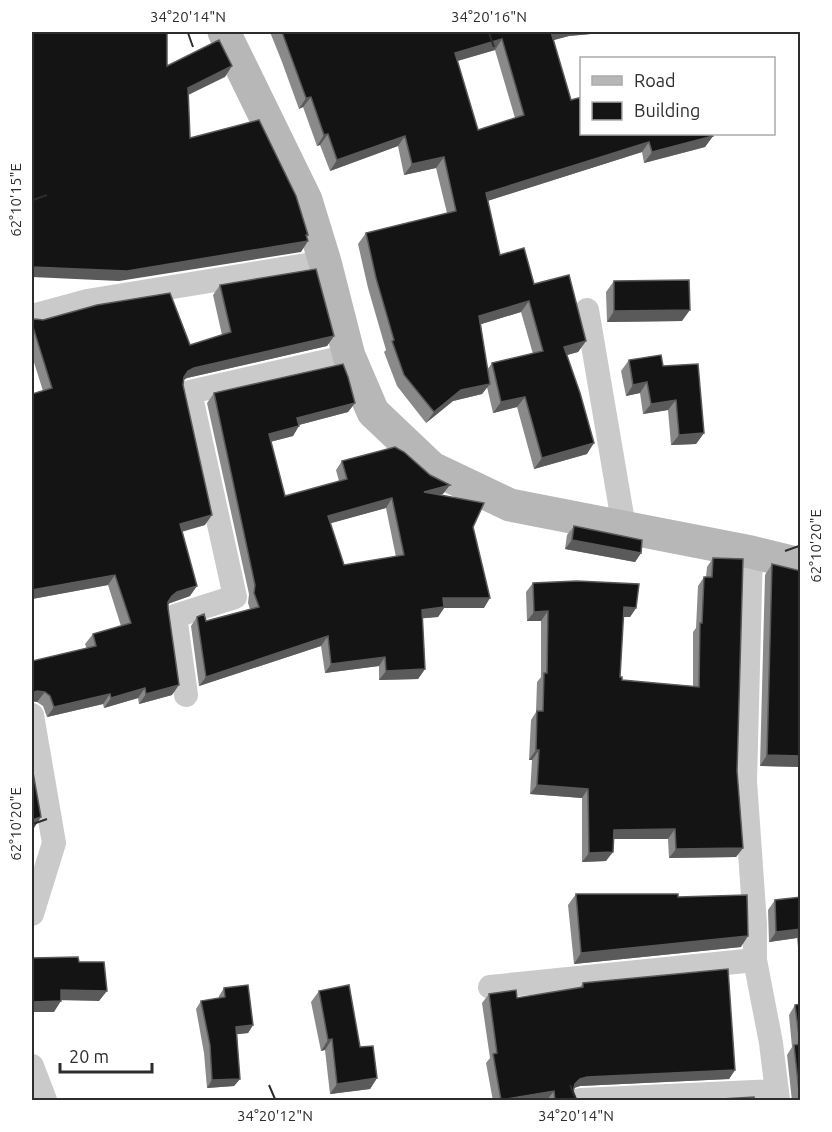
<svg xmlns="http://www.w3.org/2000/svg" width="832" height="1132" viewBox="0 0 832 1132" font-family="Ubuntu,sans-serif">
	<rect width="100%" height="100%" fill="#fff"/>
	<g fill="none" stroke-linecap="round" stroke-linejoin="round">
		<path stroke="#cacaca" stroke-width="24" d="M587,310L624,527
			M32,316L87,301L325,262
			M751,552L745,781L755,924V960L771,1043L778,1100
			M186,695L175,616L235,597L190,392L349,356
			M32,715L54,843L32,914
			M490,987L755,960
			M32,1066L45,1100
			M581,1100L777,1091"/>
		<path stroke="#b7b7b7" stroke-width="33" d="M224,32L306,200L325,262L349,356L373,412L432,468L510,505L751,552L800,564"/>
	</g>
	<path fill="#8a8a8a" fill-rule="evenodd" d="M270,32H613L569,36L553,40L571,100L713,136L705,147L644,163L642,152L487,201L500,255L534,284L586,341L578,352L567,355L587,454L534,469L517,407L493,413L487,387L482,394L453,401L426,423L397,386L384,352L386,350L368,288L358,244L366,233L447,213L436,168L404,175L398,146L330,171L320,145L317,146L303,107L299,109L282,62ZM495,50L515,118L478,130L457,61ZM521,312L533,354L492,363L487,370L481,324Z
		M614,281L682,321L607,322L606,292Z
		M220,285L334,336L327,346L187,378L184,380L183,385L205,525L182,532L190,596L168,604L172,695L139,704L138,698L104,708L103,704L47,717L43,706L37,702L32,701V661L87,649L85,644L93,634L121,626L108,585L32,599V394L43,391L32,356V321L190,345L222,335L213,295Z
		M629,360L663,366L704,433L696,444L671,445L668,410L643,414L640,393L626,396L621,371Z
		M214,393L355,403L348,412L299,425L293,436L270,442L285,496L339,481L336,470L342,461L443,494L440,495L473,527L484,608H444L438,617L422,618L425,669L418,679L379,680V666L325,673L321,646L199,686L191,626L197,617L206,621L250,609L248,603L249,594L207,403ZM386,508L396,557L344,565L330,523Z
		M574,526L641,553L635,562L565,549L567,535Z
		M713,558L737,771L743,848L736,857L669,858L668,839H613L606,861L582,862V798L530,794L532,760H529L531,720L536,712L537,682L541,677V621H527L526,592L533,583L636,608L630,617H623L620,677L622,680L693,686V632L696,628L698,586L704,577H706L707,567Z
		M772,564L801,571V767L760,766L765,575Z
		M576,894L678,897L741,947L574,964L568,905Z
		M801,897V966H800L797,938L769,942L768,910L775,900Z
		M583,983L735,1070L729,1079L580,1086L574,1088L573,1092L576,1099L577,1101H493L486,1063L490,1058L482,1003L489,994L517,998L580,988Z
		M224,988L253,1025L248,1033L237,1034L240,1079L234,1086L207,1088L204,1053L196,1009L201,1001L219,998V996Z
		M319,991L360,1047L377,1078L370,1089L330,1094L325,1050L321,1051L311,1002Z
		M801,1004V1101H792L787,1055L792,1047L789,1015L795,1005Z"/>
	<path fill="#5a5a5a" d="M551,32H613L569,36L543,43Z
		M502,39L495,50L447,64L455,53Z
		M232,66L225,77L180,99L188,88Z
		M311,97L303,107L299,109L306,98Z
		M328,134L320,145L317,146L324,135Z
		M405,136L398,146L330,171L337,160Z
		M713,136L705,147L644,163L652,152Z
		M649,142L642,152L478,204L486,193Z
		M444,157L436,168L404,175L412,164Z
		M308,235L303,242L308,241L301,252L119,281L32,277V267Z
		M529,301L521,312L472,327L479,316Z
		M690,310L682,321L607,322L614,311Z
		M334,336L327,346L187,378L181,381L188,371L194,368Z
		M586,341L578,352L556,358L564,347Z
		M647,382L640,393L626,396L633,385Z
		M490,384L482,394L453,401L426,423L434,412L461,390Z
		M525,397L517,407L493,413L501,402Z
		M676,400L668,410L643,414L651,404Z
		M355,403L348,412L291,427L297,418Z
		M299,426L293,436L262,444L269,434Z
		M704,433L696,444L671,445L679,435Z
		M594,443L587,454L534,469L542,458Z
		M450,485L443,494L418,501L424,492Z
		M392,498L386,508L321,526L328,516Z
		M212,515L205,525L172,534L180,524Z
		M572,540L641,553L635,562L565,549Z
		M115,575L108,585L32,599V590Z
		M197,586L190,596L170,603L165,606L172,596L177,592Z
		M443,598H490L484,608H444L438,617L415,619L422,610Z
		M624,607L636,608L630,617H617Z
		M548,611L541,621H527L534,612Z
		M328,636L321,646L199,686L206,677Z
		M385,657L379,666L325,673L331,664Z
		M425,669L418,679L379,680L386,671Z
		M179,685L172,695L139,704L146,694Z
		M145,688L138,698L104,708L111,698Z
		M37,691L45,692L37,702L32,701V693Z
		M110,694L103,704L47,717L54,707Z
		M536,750H539L532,760H529Z
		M767,755L801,756V767L760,766Z
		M537,785L588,789L582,798L530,794Z
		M41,817L34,828H32V820Z
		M675,829L668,839H607L614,830Z
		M743,848L736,857L669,858L676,849Z
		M613,852L606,861L582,862L589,853Z
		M801,929V933L797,938L769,942L776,932Z
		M748,936L741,947L574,964L581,953Z
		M61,990L107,991L99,1001L54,1000Z
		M61,1001L54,1012H32V1002Z
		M253,1025L248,1033L231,1035L236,1027Z
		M332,1039L325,1050L321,1051L328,1040Z
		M735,1070L729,1079L580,1086L574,1088L575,1084L580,1079L587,1077Z
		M377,1078L370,1089L330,1094L337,1084Z
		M240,1079L234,1086L207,1088L212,1080Z
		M554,1091L547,1100L500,1101Z"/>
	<path fill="#141414" stroke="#5a5a5a" stroke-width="1.5" fill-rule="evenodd" d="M32,32H167V66L219,40L232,66L188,88L190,138L259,120L296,196L308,235H306L308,241L127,271L32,267Z
		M282,32H552H551L571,100L582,97V134H712L713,136L652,152L649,142L486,193L500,255L524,248L534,284L569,275L586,341L564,347L580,393L594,443L542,458L525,397L501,402L492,363L543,351L529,301L479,316L490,384L461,390L434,412L404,375L392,341L394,340L376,278L366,233L456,211L444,157L412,164L405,136L337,160L328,134L324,135L311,97L306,98ZM502,39L524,115L478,130L455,53Z
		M316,269L334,336L194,368L188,371L184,377L183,385L212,515L180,524L197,586L177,592L172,596L168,602V608L179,685L146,694L145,688L111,698L110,694L54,707L50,696L45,692L37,691L32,693V661L96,646L93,634L131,623L115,575L32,590V394L52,388L32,324V321L35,319L43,320L97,305L170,293L190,345L231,332L220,285Z
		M689,280L690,310L614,311V281Z
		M661,355L663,366L698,364L704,433L679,435L676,400L651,404L647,382L633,385L629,360Z
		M343,364L348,377L355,403L297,418L299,426L269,434L285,496L347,479L342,461L395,447L404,452L430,475L450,485L424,492L484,503L473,527L490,598H443L444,607L422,610L425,669L386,671L385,657L331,664L328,636L206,677L197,617L204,614L206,621L259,607L254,593L255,585L214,393ZM392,498L404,555L344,565L328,516Z
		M574,526L642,540L641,553L572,540Z
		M713,558L743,559L737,771L743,848L676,849L675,829L614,830L613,852L589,853L588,789L537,785L539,750H536L537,711H543L544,673H547L548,611L534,612L533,583L577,581L639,584L636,608L624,607L620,677H622V680L699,687L700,623H702L704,577H712Z
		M772,564L801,571V756L767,755Z
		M32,767L41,817L32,820Z
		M576,894H678V897L747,895L748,936L581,953Z
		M801,897V929L776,932L775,900Z
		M78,957L79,962H104L107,991L61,990V1001L32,1002V958Z
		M728,969L735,1070L587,1077L580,1079L575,1084L573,1092L576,1099L577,1101H555L554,1091L501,1100L493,1054L497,1053L489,994L516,990L517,998L583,987V983Z
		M248,985L253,1025L236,1027L240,1079L212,1080L210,1045L201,1001L225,997L224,988Z
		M349,985L360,1047L373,1046L377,1078L337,1084L332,1039L328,1040L319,991Z
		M801,1004V1101H800L794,1045L800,1044L795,1005Z
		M754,1097V1101H688Z"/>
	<path fill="none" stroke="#2d2d2d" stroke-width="2" d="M188,33L193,47M489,33L494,47M33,200L47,195M785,551L799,546M33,824L47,819M269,1085L275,1099M570,1085L576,1099"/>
	<rect width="832" height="1132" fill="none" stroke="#ffffff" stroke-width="66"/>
	<rect x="580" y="57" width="195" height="78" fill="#ffffff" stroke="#ababab" stroke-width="1.5"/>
	<rect x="592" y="76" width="30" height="9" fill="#b7b7b7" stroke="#ababab" stroke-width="1.5"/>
	<text x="634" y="87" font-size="18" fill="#2d2d2d">Road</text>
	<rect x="592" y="102" width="30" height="18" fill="#141414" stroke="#ababab" stroke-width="1.5"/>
	<text x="634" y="117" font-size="18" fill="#2d2d2d">Building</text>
	<path d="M60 1063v9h92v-9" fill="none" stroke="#2d2d2d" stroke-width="3"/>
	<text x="69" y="1063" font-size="18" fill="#2d2d2d" stroke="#ffffff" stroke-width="4.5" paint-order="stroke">20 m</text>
	<rect x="33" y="33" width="766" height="1066" fill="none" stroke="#2d2d2d" stroke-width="2"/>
	<g font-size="15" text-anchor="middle" fill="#2d2d2d">
		<text x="188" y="22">34°20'14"N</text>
		<text x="489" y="22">34°20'16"N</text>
		<text transform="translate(16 200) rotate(-90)" y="5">62°10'15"E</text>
		<text transform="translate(816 546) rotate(-90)" y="5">62°10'20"E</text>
		<text transform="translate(16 824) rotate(-90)" y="5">62°10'20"E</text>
		<text x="275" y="1121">34°20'12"N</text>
		<text x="576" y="1121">34°20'14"N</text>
	</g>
</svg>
